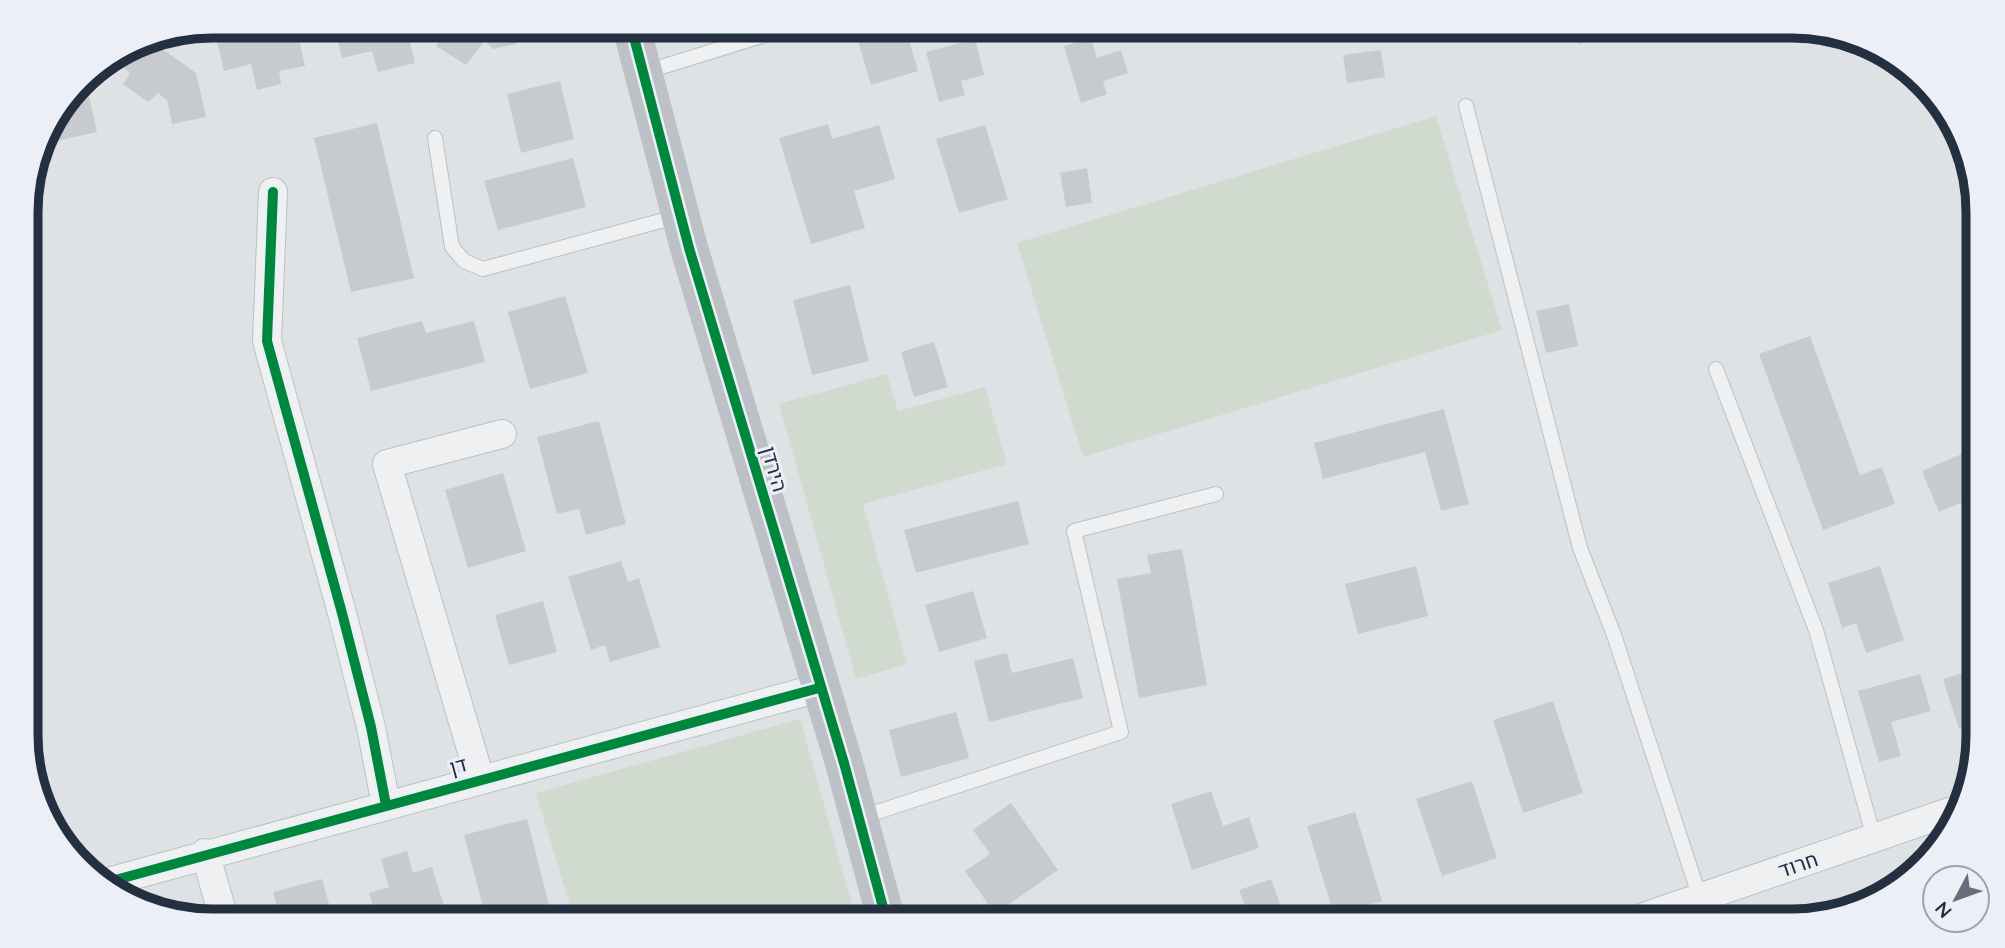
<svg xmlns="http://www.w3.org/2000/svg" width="2005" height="948" viewBox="0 0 2005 948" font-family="Quicksand,Heebo,sans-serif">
	<rect width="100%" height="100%" fill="#dfe2e5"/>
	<path fill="#d0dace" d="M1436,116L1502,330L1083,457L1017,243Z
		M887,374L898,411L985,387L1007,464L863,504L907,664L856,679L779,404Z
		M800,719L857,922H575L536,793Z"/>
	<path fill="#c7cace" d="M296,26L305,66L279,71L281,84L257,90L251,64L224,71L214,27Z
		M334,26H406L415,63L378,72L372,51L342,58Z
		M447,26H513L516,44L493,49L485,41L466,65L436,46Z
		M884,26H905L918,71L871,85L856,34Z
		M1574,26H1614L1616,33L1579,44Z
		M1091,38L1097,58L1121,50L1128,73L1103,81L1107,94L1081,103L1064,46Z
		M148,39L196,73L206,117L172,124L167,100L158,93L148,102L123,84L130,73L117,63L127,49Z
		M975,39L984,75L961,81L965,95L939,102L926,52Z
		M1381,50L1385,77L1347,83L1343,55Z
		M85,79L97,132L52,142L48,127Z
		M560,81L574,139L521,153L507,94Z
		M377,123L414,278L351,292L314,138Z
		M828,124L832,139L879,125L895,179L854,191L865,228L811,244L779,138Z
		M985,125L1008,199L959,213L936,139Z
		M573,158L586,207L498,230L484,181Z
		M1087,168L1092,203L1066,207L1060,173Z
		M850,285L869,361L812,375L793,300Z
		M565,296L588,373L530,389L508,312Z
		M1569,304L1578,346L1546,353L1536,311Z
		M422,321L426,333L474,321L485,362L371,391L357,338Z
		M1810,336L1860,475L1882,467L1895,504L1823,530L1759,354Z
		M934,342L948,387L914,397L901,352Z
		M1444,409L1469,504L1441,511L1425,452L1323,479L1314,443Z
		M599,421L626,524L586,535L579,509L557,514L537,437Z
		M1978,447V496L1939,512L1922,471Z
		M503,473L526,551L468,568L445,490Z
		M1018,501L1029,544L916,573L904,530Z
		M1182,549L1207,685L1139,698L1117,579L1151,573L1147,555Z
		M621,561L628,582L639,578L660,647L610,662L605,645L591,650L568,577Z
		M1416,566L1428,616L1358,634L1345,584Z
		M1880,566L1904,640L1866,653L1856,623L1842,628L1828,583Z
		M973,591L987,638L939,652L925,605Z
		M543,601L557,652L509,665L495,615Z
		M1007,653L1012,673L1073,658L1083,698L989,722L974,661Z
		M1979,668V723L1959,729L1943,679Z
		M1920,674L1931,711L1891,722L1901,756L1879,762L1858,691Z
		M1553,701L1583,793L1523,813L1493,720Z
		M956,712L969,758L901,777L889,730Z
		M1472,781L1497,858L1442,876L1416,799Z
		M1211,791L1223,826L1249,817L1259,848L1192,870L1171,804Z
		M1011,803L1058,870L995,914L965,871L990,854L973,830Z
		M1355,812L1382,901L1334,915L1307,826Z
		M527,819L551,913L518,922H487L464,835Z
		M407,851L413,873L432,867L449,922H378L369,893L389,887L381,859Z
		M322,879L334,922H281L273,892Z
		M1271,879L1286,921L1251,922L1239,890Z"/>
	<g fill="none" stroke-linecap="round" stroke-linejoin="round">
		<g stroke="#bdc0c3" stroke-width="16">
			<path id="lane" d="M645,72L794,26
				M1466,106L1580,548L1614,635L1700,898
				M435,138L452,247L464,261L483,269L679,216
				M1716,369L1816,630L1874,838
				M859,818L1121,732L1074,531L1216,494"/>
		</g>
		<g stroke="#bdc0c3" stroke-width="30">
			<path id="street" d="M273,192L267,341L342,613L371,727L386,805
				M480,779L387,464L502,434
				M205,853L225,922
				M108,882L819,688
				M1632,921L1964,807"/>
		</g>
		<use href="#lane" stroke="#eef0f2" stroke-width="14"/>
		<use href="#street" stroke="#eef0f2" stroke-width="28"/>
		<path stroke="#bdc0c5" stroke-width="38" d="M631,26L689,248L844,763L887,922"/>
		<g stroke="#ecf0f6" stroke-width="15">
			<path id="cycleway" d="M631,26L689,248L844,763L887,922
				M273,192L267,341L342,613L371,727L386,805
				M108,882L819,688"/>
		</g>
		<use href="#cycleway" stroke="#00873e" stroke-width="10"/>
	</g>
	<g text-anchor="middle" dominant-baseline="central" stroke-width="6" stroke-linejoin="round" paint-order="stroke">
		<g font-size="21" fill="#242f40" stroke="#ecf0f6">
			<text transform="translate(775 469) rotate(74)">הירדן</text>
			<text transform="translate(458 765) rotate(-15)">דן</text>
			<text transform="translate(1798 864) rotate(-19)">חרוד</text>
		</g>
	</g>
	<path d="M0 0H2005V948H0ZM212 38H1792A174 174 0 0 1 1966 212V735A174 174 0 0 1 1792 909H212A174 174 0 0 1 38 735V212A174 174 0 0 1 212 38Z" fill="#ecf0f6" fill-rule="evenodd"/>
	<path fill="none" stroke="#242f40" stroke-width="9" d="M212 38H1792A174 174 0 0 1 1966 212V735A174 174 0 0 1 1792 909H212A174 174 0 0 1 38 735V212A174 174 0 0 1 212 38Z"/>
	<g transform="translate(1956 899) rotate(229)"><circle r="33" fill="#ecf0f6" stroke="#9ca3ad" stroke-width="2"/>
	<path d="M0-5L12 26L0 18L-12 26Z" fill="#656e7a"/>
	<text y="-10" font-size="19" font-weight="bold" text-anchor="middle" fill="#242f40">N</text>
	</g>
</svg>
